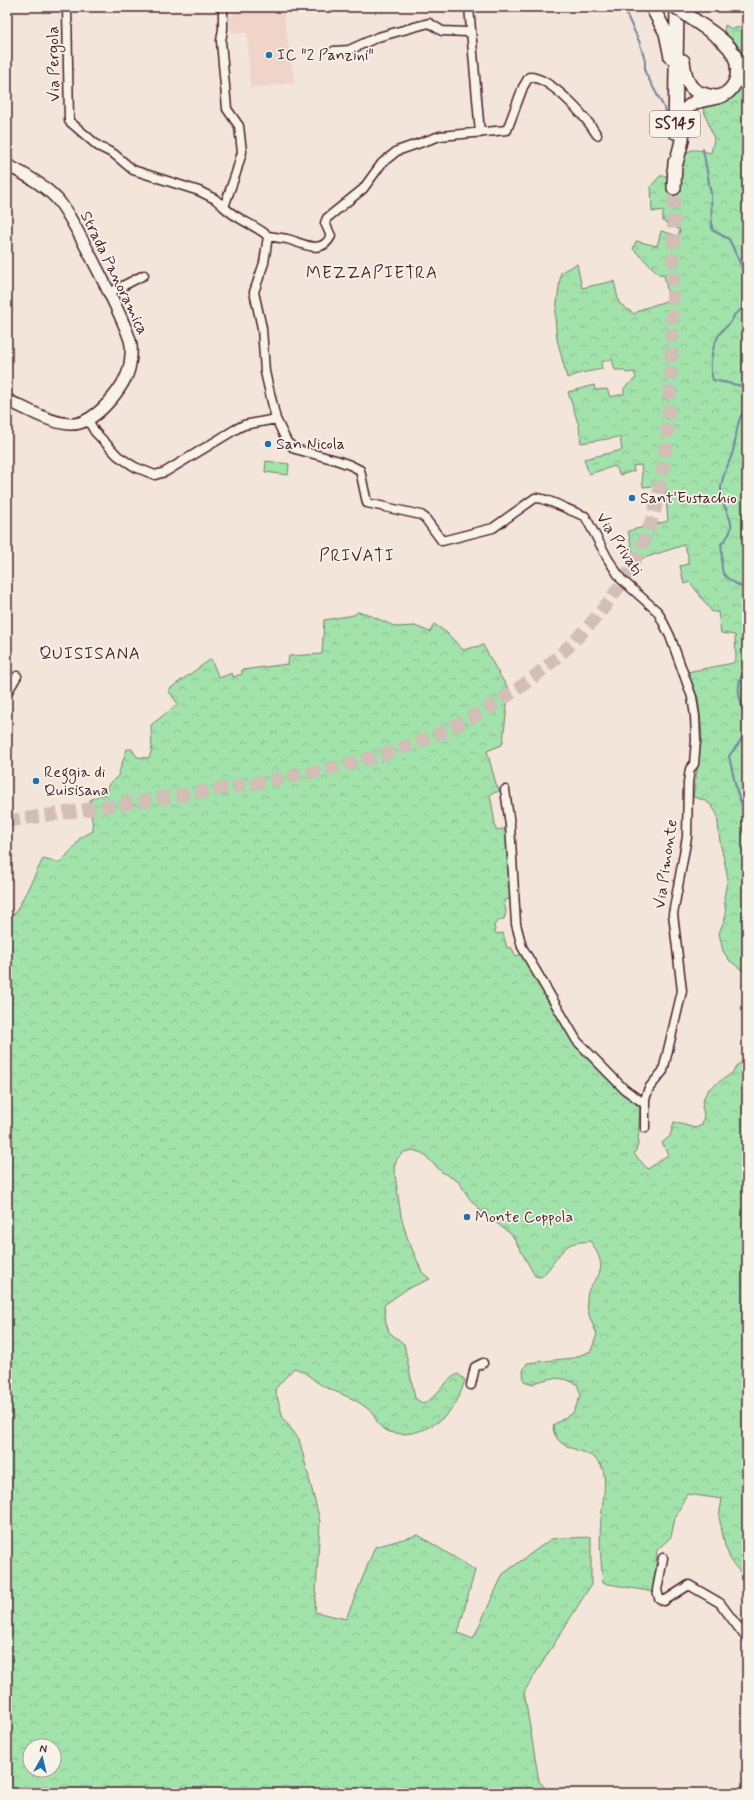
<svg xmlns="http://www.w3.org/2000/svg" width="754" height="1800" viewBox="0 0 754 1800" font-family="Mynerve,sans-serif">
	<defs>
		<pattern id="forest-crowns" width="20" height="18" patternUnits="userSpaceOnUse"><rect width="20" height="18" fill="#a2e2ab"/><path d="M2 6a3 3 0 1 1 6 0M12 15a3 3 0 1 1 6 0" fill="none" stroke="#8dc193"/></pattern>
	</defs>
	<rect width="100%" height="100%" fill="#f4e5da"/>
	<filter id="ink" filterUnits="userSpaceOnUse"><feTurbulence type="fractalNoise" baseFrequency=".025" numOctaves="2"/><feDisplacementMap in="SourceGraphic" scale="8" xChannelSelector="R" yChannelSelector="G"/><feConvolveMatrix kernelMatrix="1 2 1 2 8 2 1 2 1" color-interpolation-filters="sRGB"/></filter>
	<g filter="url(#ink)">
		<path fill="#f0d4c9" d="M241,7H278V12H283L295,83L250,88L247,33H231L230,16H234L233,10L241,9Z"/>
		<path fill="url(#forest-crowns)" stroke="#76806b" fill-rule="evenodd" d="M725,25L732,29L747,25V974L729,960L723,951L719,933L726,916L724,897L728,878L720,842L717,814L711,805L704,800L693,797L702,734L698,698L687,672L733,663L736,658L735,635L721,633L718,612H712L690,582L684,584L680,566L688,564V555L684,545L635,561L628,531L668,521L665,485L643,487L641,465L633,466L634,471L620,475L615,466L589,474L584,459L622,450L620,437L581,443L579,426L568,392L594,385L595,390L607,389L610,397L624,394V388L636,378L634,372L626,373L624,370H615L612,359L601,362L602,369L581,373L567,378L557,339L555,318L561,272L577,264L582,288L614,281L619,303L634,314L642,309L669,300L664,275L659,274L633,249L636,241L657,246L661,231L678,236L680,230L663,221V210L652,212L651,186L660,176H669L668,192L676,191C678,180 678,148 696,150C701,150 706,152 711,153L714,139L703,108L700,105L729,97L742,57L736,43L724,33Z
			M357,612L365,613L396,627L415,626L430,632L434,624L447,633L463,650L483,645L500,676L509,689L503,741L502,745L487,751L496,784L500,791L490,794L496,830L510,828L513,913L509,899L504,900L506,912L504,919L500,920L494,925L496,934L503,933L507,948L511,947L516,956L523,954L575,1041L640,1108L638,1145L634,1154L648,1169L669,1154L662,1143L670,1136L674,1122L695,1128L702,1125L704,1114L702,1107L704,1097L709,1089L732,1073L737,1065L747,1060V1579L732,1563L725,1546L719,1517L722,1499L687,1494L675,1518L671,1537L657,1550L654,1592L603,1583C601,1562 599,1540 601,1519C602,1505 607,1483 603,1470C594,1443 554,1457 553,1425L573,1413L581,1395L577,1384C560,1376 550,1377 532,1384L524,1381L523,1371L527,1363L573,1358L591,1351L597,1334C591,1321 584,1307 588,1292C590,1286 595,1281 598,1276C605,1264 597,1251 590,1241C584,1242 576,1242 571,1244C559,1250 552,1268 541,1277L535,1276L512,1235L481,1211L469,1198L459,1182L442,1172L422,1153L413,1150L404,1152L397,1159L394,1168L401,1216L407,1237L422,1272L430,1279L407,1289L384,1305L386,1323L389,1332L404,1344L415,1398L423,1404C438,1397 443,1381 458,1374L465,1380C462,1389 459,1399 453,1407C439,1427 407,1441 385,1430C376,1425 376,1415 368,1409C355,1398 340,1394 325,1387C313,1381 306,1371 294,1368L275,1389L283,1418L299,1439L320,1521L315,1612L346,1619L375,1547L418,1535L475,1570L458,1633L473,1639L503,1574L551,1539L591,1537V1585L524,1692L539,1781L550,1793H7V920L16,912L43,859L60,863L75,846L80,838L93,831C93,819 89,813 90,800L106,792L109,784L117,778L127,749H132L137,757L149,758L152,748L151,725L178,704L168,690L211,659L219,678L232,673L233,677L242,674V670L288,664L289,656L322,654L324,620L354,615ZM30,1746H54V1770H30Z"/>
		<path fill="#a2e2ab" stroke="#76806b" d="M266,461L289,464L288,475L265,472Z"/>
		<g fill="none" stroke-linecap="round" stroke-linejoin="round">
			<path stroke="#7486a1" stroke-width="2" d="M623,7L639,41L645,60V72L669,117
				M703,149L711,194L712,230L729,239L746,276L742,309L734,315C732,324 727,325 721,332C712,344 708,366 713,380L747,387
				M747,408C745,411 741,415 740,418C736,428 736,441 733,451C730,463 721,476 721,489C719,512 745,522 721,544C723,553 721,561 722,569C723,580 741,584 747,592
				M747,668C728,690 748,707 745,730C743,740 735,748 729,756L737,792L747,819"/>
			<path stroke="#d2bdb7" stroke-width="13" stroke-dasharray="13 6" stroke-linecap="butt" d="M7,821C72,812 136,802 201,792C341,770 458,750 565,650C604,613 635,571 652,519C665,478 668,428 670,384C673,319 673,254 674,188"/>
			<g stroke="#4a1f2b" stroke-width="11">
				<path id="minor" d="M67,7L69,121L98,146L114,154L133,170L199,191L215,199L224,207
					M223,7V29L221,41L227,109L239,126L242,152L236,173L224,207C237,220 254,224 268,236L264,263L254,292L262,328L265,372L276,419L287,442L295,449L336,460L350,465L360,470L367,503L421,515L425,518L442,541L493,528L535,498C546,497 571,512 585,516L608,559L621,579L658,612L670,636L692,697L695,716L696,740L694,764L690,769L688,783L687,837L673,914L682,991L663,1071L649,1088L645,1099V1128
					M469,7L480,133
					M334,51L349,50L378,37L429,23L442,31L467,32L471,34
					M268,236C274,237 281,238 287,239C303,243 321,256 331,236L325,223L327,218L363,189L382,163L397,151L440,136L507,130L523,87L529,77C551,77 586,117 597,135
					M109,293L144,275
					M88,420L95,432L118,456L135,467L155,475L165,472L236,429L244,425L276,419
					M7,693L17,676
					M505,790L510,825L516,924L522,947L577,1041L624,1089L645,1104
					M471,1385L475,1367L483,1363
					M663,1558L657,1590L659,1598L664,1601L689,1585L720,1603L747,1639"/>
			</g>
			<g stroke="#4a1f2b" stroke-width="14">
				<path id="secondary" d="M7,165C24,174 43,184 57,199C70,212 129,328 131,345C132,353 130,368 127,375C118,394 93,426 69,424C48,422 27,409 7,400"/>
			</g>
			<g stroke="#4a1f2b" stroke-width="16">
				<path id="trunk" d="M652,7L666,33L671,57
					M683,61C686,85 690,93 715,97
					M675,132L677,7
					M674,170C677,160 680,150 682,140C683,131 681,118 686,110C694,97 714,101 725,94C732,90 735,84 737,77C742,49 717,36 697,22
					M674,188L675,162"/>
			</g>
			<use href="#minor" stroke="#f7f3e8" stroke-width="8"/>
			<use href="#secondary" stroke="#f7f3e8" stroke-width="11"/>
			<use href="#trunk" stroke="#f7f3e8" stroke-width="13"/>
			<g stroke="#4a1f2b" stroke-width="16" stroke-linecap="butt">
				<path id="trunk-bridge" d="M676,7L697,22"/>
			</g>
			<use href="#trunk-bridge" stroke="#f7f3e8" stroke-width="13"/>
		</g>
	</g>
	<g fill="#1f6fb2" stroke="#f7f3e8" stroke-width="1.5">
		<circle cx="269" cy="55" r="4"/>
		<circle cx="268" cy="444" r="4"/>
		<circle cx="632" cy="498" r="4"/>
		<circle cx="36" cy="781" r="4"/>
		<circle cx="467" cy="1217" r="4"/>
	</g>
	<g text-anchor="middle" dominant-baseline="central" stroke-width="3.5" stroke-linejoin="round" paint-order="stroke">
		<rect fill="#f7f3e8" stroke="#7e5f64" stroke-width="1" x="650" y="111" width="50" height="26" rx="3"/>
		<g font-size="15" font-weight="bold" fill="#4a1f2b">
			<text x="675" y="124">SS145</text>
		</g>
		<g font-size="16" fill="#4a1f2b" stroke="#f7f3e8" text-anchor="start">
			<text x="277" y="55">IC "2 Panzini"</text>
			<text x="276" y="444">San Nicola</text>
			<text x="640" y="498">Sant'Eustachio</text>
			<text x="44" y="772">Reggia di<tspan x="44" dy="18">Quisisana</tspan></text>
			<text x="475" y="1217">Monte Coppola</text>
		</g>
		<g font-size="16" fill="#4a1f2b" stroke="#f7f3e8">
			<text transform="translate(54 64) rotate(-91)">Via Pergola</text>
			<text transform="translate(114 273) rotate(64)">Strada Panoramica</text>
			<text transform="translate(619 544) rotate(57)">Via Privati</text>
			<text transform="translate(666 864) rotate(-82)">Via Pimonte</text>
		</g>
		<g font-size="17" letter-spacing="1" fill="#4a1f2b" stroke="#f7f3e8">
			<text x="372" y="273">MEZZAPIETRA</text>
			<text x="357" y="556">PRIVATI</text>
			<text x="90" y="654">QUISISANA</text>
		</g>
	</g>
	<rect width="754" height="1800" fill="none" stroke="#f7f3e8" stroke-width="24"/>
	<rect x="12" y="12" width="730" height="1776" fill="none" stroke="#4a1f2b" stroke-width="1.5" filter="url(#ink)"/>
	<g transform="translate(42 1758) rotate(8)"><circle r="19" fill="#f7f3e8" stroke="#b29e9c"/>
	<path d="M0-3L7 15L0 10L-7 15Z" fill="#1f6fb2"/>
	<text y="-6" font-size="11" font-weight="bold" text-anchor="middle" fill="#4a1f2b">N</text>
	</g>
</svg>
